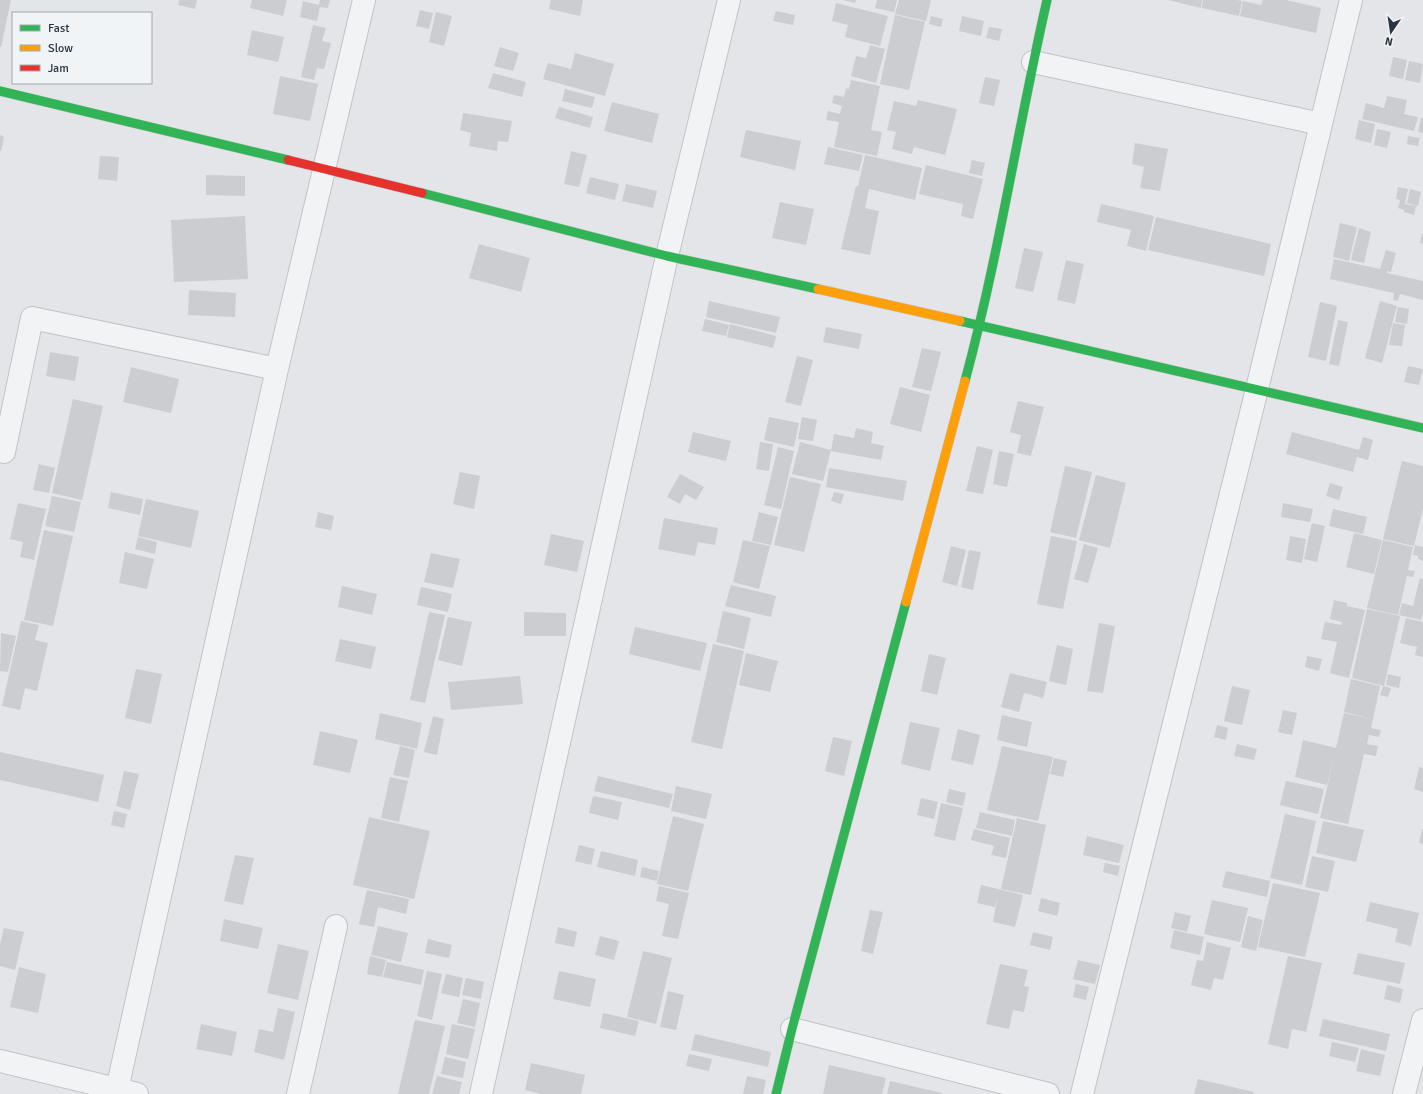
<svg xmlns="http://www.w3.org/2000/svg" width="1423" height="1094" viewBox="0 0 1423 1094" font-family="Signika,sans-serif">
	<rect width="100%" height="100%" fill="#e3e5e8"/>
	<path fill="#cbcdd0" d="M0,0H11L1,47H0Z
		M179,0H197L195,9L178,5Z
		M252,0H287L283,16L250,8Z
		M320,0H330L328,8L320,7L317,21L300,17L303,1L319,5Z
		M551,0H583L580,16L549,9Z
		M843,0H856L855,3Z
		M877,0H897L894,12L875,8Z
		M899,0H931L926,21L895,14Z
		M1168,0H1202L1201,8Z
		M1203,0H1237L1242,1L1239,16L1202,8Z
		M1263,0H1286L1321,8L1316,33L1240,16L1243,1L1261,5Z
		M836,3L888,16L880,46L845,37L848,25L869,30L832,21Z
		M420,10L433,13L429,29L416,26Z
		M776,11L795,15L793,25L773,21Z
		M436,12L452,16L444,46L429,42Z
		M895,15L925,22L909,90L880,84Z
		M931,16L943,19L941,27L929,24Z
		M962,16L984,21L981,36L959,31Z
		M313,25L326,28L322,41L331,43L324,69L317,68L314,80L301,77Z
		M989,27L1002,29L999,41L986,38Z
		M252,30L284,37L278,62L247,55Z
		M870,45L885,49L876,83L851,76L856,56L866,58Z
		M500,47L519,53L513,71L494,66Z
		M575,53L614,64L605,96L543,79L548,63L571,69Z
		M1393,57L1407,60L1403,79L1389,76Z
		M1409,61L1423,64L1420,83L1405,80Z
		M493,73L526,82L522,97L488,88Z
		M280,76L318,84L310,121L273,114Z
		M985,77L1000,80L994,106L979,103Z
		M851,80L880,86L871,130L882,132L877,156L834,147L839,122L826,120L828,111L840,114L842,106L832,103L834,95L844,97L846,88L849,89Z
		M565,89L595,97L592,108L562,101Z
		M1387,96L1407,100L1404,114L1418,117L1414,131L1362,119L1366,103L1384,108Z
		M918,100L957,109L945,155L914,147L912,154L892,149L896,132L887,130L894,101L916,106Z
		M612,102L659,114L652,143L604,131Z
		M559,107L593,117L590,128L555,118Z
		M463,113L512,121L508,142L498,141L497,151L469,146L471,133L460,130Z
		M1421,118H1423V133L1418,132Z
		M1359,120L1375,124L1371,143L1355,139Z
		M1377,129L1391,132L1387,148L1374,145Z
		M746,130L801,141L795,170L740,157Z
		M0,135L4,137L1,151H0Z
		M1408,136L1420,138L1418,146L1407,144Z
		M1135,143L1168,149L1160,191L1140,188L1144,167L1132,164Z
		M828,147L863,155L859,171L824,164Z
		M571,151L587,155L579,187L564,184Z
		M865,155L922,168L915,200L869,189L865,208L879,211L870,255L841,249L856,186H858Z
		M100,156L119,157L117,181L98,179Z
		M972,160L985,163L982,176L969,173Z
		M926,165L983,179L973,219L961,216L963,204L919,194Z
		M206,175L245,176V196L206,195Z
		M590,177L619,184L615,200L586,193Z
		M626,184L657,191L653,208L622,201Z
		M1398,187L1408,189L1405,204L1416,206L1414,215L1404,212V210L1398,208L1400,200L1396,199Z
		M1410,189L1421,192L1418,206L1407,203Z
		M780,202L814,209L806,245L772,238Z
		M1101,204L1154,216L1146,251L1127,246L1131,230L1097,222Z
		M245,216L248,279L174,282L171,220Z
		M1156,217L1271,244L1264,276L1148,250Z
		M1340,223L1357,227L1349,261L1333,257Z
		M1359,228L1371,232L1364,263L1351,260Z
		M1422,233H1423V244L1420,243Z
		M479,244L530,258L521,292L469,278Z
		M1024,248L1043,252L1033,292L1015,288Z
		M1386,250L1396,253L1391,272L1387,271V273L1423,281V300L1400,294L1398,301L1393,300L1394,293L1330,279L1334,259L1380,269Z
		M1066,260L1084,264L1075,304L1057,300Z
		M189,290L236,293L235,317L188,315Z
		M709,301L780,317L776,333L706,317Z
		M1380,301L1397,306L1382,363L1365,358Z
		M1320,302L1337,306L1326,361L1308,357Z
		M1398,307L1409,309L1407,324L1395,322Z
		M705,319L729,325L726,336L702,331Z
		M1338,320L1348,322L1339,366L1329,364Z
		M1393,323L1405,325L1402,346L1389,345Z
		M730,324L776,336L773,348L727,337Z
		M826,327L862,334L859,349L823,342Z
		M922,348L941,352L931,391L912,387Z
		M50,352L79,357L75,381L46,376Z
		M797,356L813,360L801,406L785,402Z
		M1408,366L1423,369L1419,385L1404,382Z
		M131,367L179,379L171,413L123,402Z
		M900,387L930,395L921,432L890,424Z
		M73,399L103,406L82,500L52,493Z
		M1018,401L1044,407L1031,456L1017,453L1021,435L1010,432Z
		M769,417L799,423L794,447L764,440Z
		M802,417L817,420L813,441L798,439Z
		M856,428L873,432L871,443L884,446L881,460L831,451L834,434L854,438Z
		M693,432L731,441L726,461L688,452Z
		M1292,432L1359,450L1363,437L1373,440L1368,460L1357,457L1353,472L1286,454Z
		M760,442L773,444L769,471L756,469Z
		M800,442L831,450L823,481L792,474Z
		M977,446L993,450L983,494L966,491Z
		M778,447L794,451L781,509L764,505Z
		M999,451L1014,454L1007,487L993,484Z
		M1402,461L1423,466V509L1414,546L1383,539Z
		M39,464L55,468L49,493L33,490Z
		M1065,466L1092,472L1076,538L1050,532Z
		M829,468L907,481L903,501L826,487Z
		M460,472L480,476L474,509L453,504Z
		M680,474L704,487L696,500L685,494L680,504L667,497Z
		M1096,475L1126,483L1110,548L1079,540Z
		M790,477L821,484L804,552L774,545Z
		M1330,483L1343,487L1339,500L1326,496Z
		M111,492L143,499L140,515L108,508Z
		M834,492L844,494L841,504L831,501Z
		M52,496L81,502L74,532L45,526Z
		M146,499L199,511L191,548L138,536Z
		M18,503L46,509L34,560L20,557L23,542L10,539Z
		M1283,503L1313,509L1310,522L1281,517Z
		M1333,509L1367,517L1363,534L1329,526Z
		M318,512L334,516L331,530L315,527Z
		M759,512L778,517L771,545L752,541Z
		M664,518L718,528L715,545L698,542L695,556L658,549Z
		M1312,523L1325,526L1317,562L1304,559Z
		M44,530L73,536L53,626L24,620Z
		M1354,533L1382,540L1374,574L1346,567Z
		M551,534L584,541L577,572L544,565Z
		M1051,536L1077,541L1063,609L1037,604Z
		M1290,536L1306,539L1302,563L1286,560Z
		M138,537L157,542L155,554L135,549Z
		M743,540L770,546L759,589L733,582Z
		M1383,540L1413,547L1408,570L1415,571L1413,577L1407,576L1398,615L1367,608Z
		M1084,544L1098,548L1088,583L1074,579Z
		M1415,545L1423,547V561L1418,559V556L1413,555Z
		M951,546L966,550L957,586L942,582Z
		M969,550L981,552L973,590L961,587Z
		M125,552L154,559L147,589L119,583Z
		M431,553L460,559L453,588L424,582Z
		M1420,578L1423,579V612L1421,620L1399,615L1402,603L1413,606Z
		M731,585L776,596L771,617L725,606Z
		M342,586L377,594L372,615L338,607Z
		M421,587L452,594L448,612L417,605Z
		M1334,600L1347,603V606L1365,610L1349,678L1330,673L1337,642L1321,639L1325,622L1341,625L1342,622L1330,619Z
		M1367,609L1400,616L1384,686L1352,678Z
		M723,611L751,618L744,649L716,642Z
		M429,612L445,615L425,703L410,700Z
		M524,612L566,613V636H524Z
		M448,617L472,622L462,666L438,660Z
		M1406,618L1423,622V657L1415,655L1417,647L1400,643Z
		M21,621L39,625L35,640L48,643L37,691L25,688L20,710L2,706Z
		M1099,623L1115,626L1103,693L1087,691Z
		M635,627L707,643L700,671L629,654Z
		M1,633L16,636L8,672L0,671Z
		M340,639L376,647L371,669L335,661Z
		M713,644L744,651L722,749L691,742Z
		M1057,645L1073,649L1066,685L1049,681Z
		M746,653L778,661L770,692L739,685Z
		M929,654L946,658L937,695L921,691Z
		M1307,656L1322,659L1319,671L1305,667Z
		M136,669L162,674L151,724L125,718Z
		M1010,673L1047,682L1043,698L1024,693L1019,712L1001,707Z
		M1388,674L1401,677L1399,688L1386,685Z
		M520,676L523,704L451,710L448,682Z
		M1351,679L1380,686L1373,719L1344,712Z
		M1232,686L1250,690L1242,725L1224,721Z
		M1383,686L1391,688L1388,697L1380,695Z
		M1283,710L1297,713L1292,735L1278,732Z
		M380,713L422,723L417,749L375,739Z
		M1344,713L1373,719L1371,728L1381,730L1379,737L1369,735L1367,744L1378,746L1376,756L1364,754L1348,824L1320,818Z
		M1002,715L1032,722L1027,747L997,740Z
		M433,716L444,719L437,755L424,752Z
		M910,722L940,728L930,771L901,764Z
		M1217,725L1228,728L1226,740L1214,737Z
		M958,729L980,735L973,765L951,760Z
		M320,731L358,740L350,773L313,765Z
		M833,737L852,741L844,776L825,771Z
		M1303,740L1336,748L1327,785L1295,777Z
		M1237,744L1257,749L1254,760L1234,756Z
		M400,746L415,750L409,778L393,775Z
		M1002,746L1053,757L1038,821L987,810Z
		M0,752L104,775L98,802L0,780Z
		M1054,758L1067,761L1063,777L1050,774Z
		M1419,767L1423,768V792L1414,789Z
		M124,771L139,774L130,810L116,806Z
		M598,776L673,794L669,808L594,791Z
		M390,777L408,781L399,822L381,818Z
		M1286,781L1324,789L1318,814L1280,805Z
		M676,786L712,794L706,819L671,811Z
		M949,789L966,793L963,806L946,802Z
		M593,796L622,802L618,820L589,813Z
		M921,798L938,802L934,819L917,815Z
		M941,803L963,808L955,841L934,836Z
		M114,811L127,814L124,828L111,825Z
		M980,812L1015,820L1012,836L976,828Z
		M1285,814L1316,821L1302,885L1270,878Z
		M673,816L704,824L688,891L657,884Z
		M369,817L430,831L414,899L353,885Z
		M1017,818L1046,825L1031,895L1001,889Z
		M1323,821L1364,830L1356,862L1316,853Z
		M974,829L1010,838L1006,858L991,855L994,846L971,840Z
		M1422,829H1423V844L1419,843Z
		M1087,836L1124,845L1119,863L1083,855Z
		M579,845L595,849L591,865L575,861Z
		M601,851L638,860L635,876L597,867Z
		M235,855L254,858L243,905L224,901Z
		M1312,856L1335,861L1328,892L1305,887Z
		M1105,863L1120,866L1118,876L1103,872Z
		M642,867L659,871L657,881L640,877Z
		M1226,871L1270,881L1267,897L1222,887Z
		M1273,883L1320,893L1305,957L1258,947Z
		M981,885L1023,895L1015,927L993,922L998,895L995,907L977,903Z
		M659,886L689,893L678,939L662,936L669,904L656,901Z
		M367,890L409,899L406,914L378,907L374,927L359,924Z
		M1041,898L1060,903L1057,916L1038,911Z
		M1212,900L1248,908L1240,942L1204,934Z
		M1370,902L1419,913L1411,946L1395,942L1398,929L1366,921Z
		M870,910L883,912L873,954L861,951Z
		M1175,912L1191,916L1187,932L1171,928Z
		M1248,916L1263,920L1256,951L1241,947Z
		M224,919L263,928L258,949L220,941Z
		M378,926L408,933L401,962L371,955Z
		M558,927L577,932L574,947L555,943Z
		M4,928L24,932L15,970L0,966V945Z
		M1174,930L1204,937L1200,955L1170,948Z
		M1033,932L1053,937L1050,950L1030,945Z
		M600,936L619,941L614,960L595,955Z
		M428,939L452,945L449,958L425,953Z
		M1207,942L1231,948L1223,980L1214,978L1211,990L1191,985L1197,960L1203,961Z
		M278,944L309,951L298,1000L267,993Z
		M643,951L672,958L656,1024L627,1017Z
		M1358,953L1405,963L1400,984L1353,974Z
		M370,956L386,960L382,977L367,974Z
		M1288,956L1322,963L1306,1032L1292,1029L1288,1049L1268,1044Z
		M1078,960L1100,965L1095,984L1073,979Z
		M387,962L424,970L421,985L383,977Z
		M1000,964L1028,970L1024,986L1029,987L1024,1012L1013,1010L1009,1029L986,1024Z
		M19,967L46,974L38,1013L10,1007Z
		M427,971L442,974L432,1020L417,1016Z
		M559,971L596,979L590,1007L553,999Z
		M446,974L463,978L459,997L441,993Z
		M466,978L484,982L481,999L462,995Z
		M1076,984L1089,987L1086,1000L1073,997Z
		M1387,985L1403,989L1400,1003L1384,999Z
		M668,991L684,995L676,1030L660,1027Z
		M463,999L480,1003L475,1027L457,1023Z
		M278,1008L295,1012L284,1060L254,1052L259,1029L273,1032Z
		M603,1013L639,1021L635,1036L600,1028Z
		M1323,1019L1390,1034L1386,1051L1319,1036Z
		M415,1020L445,1026L429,1094H398Z
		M201,1024L237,1032L232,1056L196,1049Z
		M452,1024L475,1029L468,1059L446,1054Z
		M695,1034L771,1052L768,1067L691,1050Z
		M1332,1042L1359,1048L1355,1062L1329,1056Z
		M1361,1049L1385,1055L1380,1076L1356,1071Z
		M689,1054L712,1059L709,1071L686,1066Z
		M445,1057L466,1062L463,1078L441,1074Z
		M531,1063L585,1075L581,1094H541L525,1090Z
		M829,1065L886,1078L882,1094H823Z
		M437,1076L462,1082L459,1094H432Z
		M747,1076L766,1080L763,1094H743Z
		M1198,1079L1254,1092L1253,1094H1194Z
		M890,1081L942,1093V1094H887Z"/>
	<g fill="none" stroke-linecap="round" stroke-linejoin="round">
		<g stroke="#c1c3c6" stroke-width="24">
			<path id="street" d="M1033,62L1321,124
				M4,452L32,318L277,369
				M792,1029L1048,1094
				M0,1061L137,1094
				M116,1094L277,369L364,0
				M298,1094L336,926
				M481,1094L667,256L729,0
				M1082,1094L1257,389L1351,0
				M1404,1094L1423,1020"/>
		</g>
		<g stroke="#c1c3c6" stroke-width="10">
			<path id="fast" d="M0,91L288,160
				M422,193L667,256L818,289
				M960,321L1423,428
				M965,381C999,255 1018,127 1047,0
				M776,1094L792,1029L906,602"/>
		</g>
		<g stroke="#c1c3c6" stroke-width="10">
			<path id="slow" d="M818,289L960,321
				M906,602L965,381"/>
		</g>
		<g stroke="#c1c3c6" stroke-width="10">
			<path id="jam" d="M288,160L422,193"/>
		</g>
		<use href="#street" stroke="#f2f3f5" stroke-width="22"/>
		<use href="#fast" stroke="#30b455" stroke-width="9"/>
		<use href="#slow" stroke="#ff9f0a" stroke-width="9"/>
		<use href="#jam" stroke="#e5322d" stroke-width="9"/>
	</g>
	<rect x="12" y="12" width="140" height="72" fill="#f1f4f7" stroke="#a1a8af"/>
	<rect x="20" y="25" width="20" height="6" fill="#30b455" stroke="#a1a8af"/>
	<text x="48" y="32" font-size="12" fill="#293542">Fast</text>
	<rect x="20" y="45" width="20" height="6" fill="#ff9f0a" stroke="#a1a8af"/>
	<text x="48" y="52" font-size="12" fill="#293542">Slow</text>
	<rect x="20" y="65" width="20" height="6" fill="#e5322d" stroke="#a1a8af"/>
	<text x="48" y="72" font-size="12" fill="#293542">Jam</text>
	<g transform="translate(1391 32) rotate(193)" stroke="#f1f4f7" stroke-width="3" paint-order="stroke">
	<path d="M0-3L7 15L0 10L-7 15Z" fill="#293542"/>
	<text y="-6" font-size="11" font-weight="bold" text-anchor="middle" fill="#293542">N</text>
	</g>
</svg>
